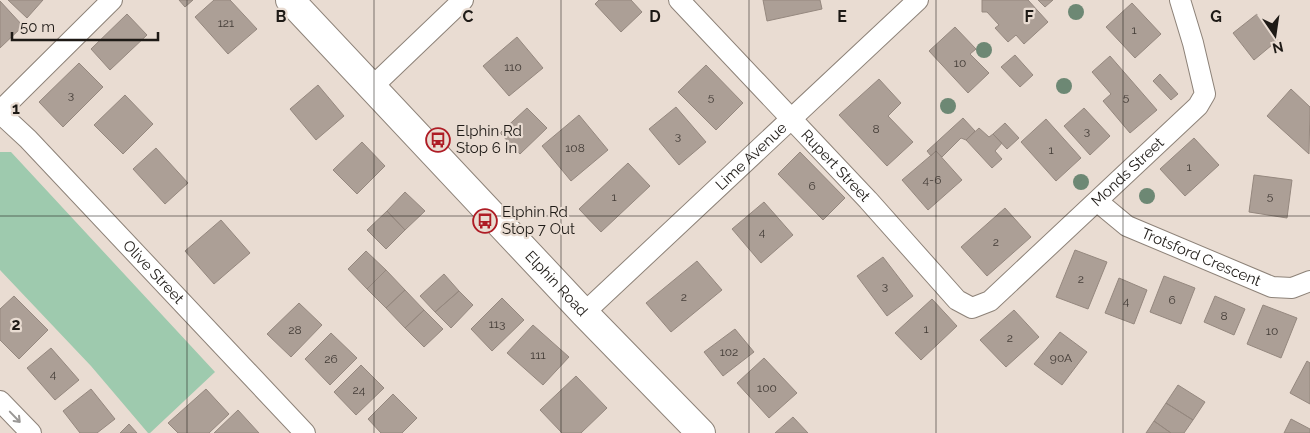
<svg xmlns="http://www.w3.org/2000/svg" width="1310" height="433" viewBox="0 0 1310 433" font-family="Raleway,sans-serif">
	<rect width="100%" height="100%" fill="#e9dcd2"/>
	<path fill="#9ecaae" d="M0,152H11L215,372L150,433H148L91,366L0,270Z"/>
	<path fill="#ac9f96" stroke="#95887f" d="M8,0H43L27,18Z
		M179,0H193L185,7Z
		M214,0H230L257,29L228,54L195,17Z
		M599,0H631L642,12L621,32L595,4Z
		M763,0H820L822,9L767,21Z
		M982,0H1028L1048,22L1024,44L1016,35L1008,42L995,28L999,25L987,12H982Z
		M1038,0H1053L1045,7Z
		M0,1L23,26L0,48Z
		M1132,3L1161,34L1135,58L1106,27Z
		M127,14L147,35L110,70L91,49Z
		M1257,14L1278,40L1254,60L1233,33Z
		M955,27L976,49L970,54L989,73L968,93L929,51Z
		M517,37L543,68L509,96L483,66Z
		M1015,55L1033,75L1020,87L1001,67Z
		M1110,56L1157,110L1130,133L1103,101L1111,94L1092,72Z
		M79,63L103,87L63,127L39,102Z
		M706,65L743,103L716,130L678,92Z
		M1160,74L1178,94L1171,100L1153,81Z
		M879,79L901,103L888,116L913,142L887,166L839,115Z
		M318,85L344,116L316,140L290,109Z
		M1291,89L1310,107L1309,154L1267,116Z
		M125,95L153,124L123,154L94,125Z
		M676,107L706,142L679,165L649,129Z
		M527,108L547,128L520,154L500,133Z
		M1084,108L1110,136L1090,155L1064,126Z
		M579,115L608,150L571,181L542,146Z
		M963,118L975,131L966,140L961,138L942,157L936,151L931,156L927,151Z
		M1046,119L1081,158L1056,181L1021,142Z
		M1005,123L1019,138L1007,149L993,134Z
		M979,128L989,137L993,134L1002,143L995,151L1002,159L992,168L966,140Z
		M1194,138L1219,165L1185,196L1160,169Z
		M362,142L385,166L357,194L333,170Z
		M156,148L188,183L165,204L133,169Z
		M936,151L962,180L928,210L902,180Z
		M800,152L845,198L823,220L778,174Z
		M628,163L650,186L601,232L579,209Z
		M1254,175L1292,180L1287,218L1249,212Z
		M405,192L425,211L405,230L387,211Z
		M764,202L793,235L761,263L732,229Z
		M1005,208L1031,237L987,276L961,247Z
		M387,211L405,230L386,249L367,230Z
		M221,220L250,253L214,284L185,251Z
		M1075,250L1107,262L1088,309L1056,297Z
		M366,251L386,270L367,289L348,269Z
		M883,257L913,296L887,316L857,276Z
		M697,261L722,290L671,332L646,303Z
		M386,270L405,290L386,308L367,289Z
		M444,274L459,291L435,312L420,296Z
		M1164,276L1195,288L1181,324L1150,312Z
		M1119,278L1147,290L1134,324L1105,313Z
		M405,290L424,310L405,328L386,308Z
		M459,291L473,305L451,328L435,312Z
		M14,296L48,330L19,359L0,340V309Z
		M1215,296L1245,309L1234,335L1204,322Z
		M502,298L524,320L492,351L471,329Z
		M932,299L957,326L921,360L895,333Z
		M299,303L322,325L291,357L267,334Z
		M1263,305L1297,318L1281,358L1247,344Z
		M424,310L443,329L424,347L405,328Z
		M1014,310L1039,337L1006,367L980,340Z
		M533,325L569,357L543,385L507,353Z
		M735,329L754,352L723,376L704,352Z
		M1060,332L1087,352L1062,385L1034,364Z
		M331,333L357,358L330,385L305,359Z
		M51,348L79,380L55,400L27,368Z
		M764,358L797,393L769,418L737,383Z
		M1307,361L1310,363V404L1290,393Z
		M361,365L384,388L356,415L334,392Z
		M576,376L607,408L581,433H562L540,410Z
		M1178,385L1205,402L1193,420L1166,403Z
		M91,389L115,419L97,433H80L63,411Z
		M206,389L229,414L209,433H178L168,423Z
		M393,394L417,418L402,433H381L368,419Z
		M1166,403L1193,420L1184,433H1171L1154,421Z
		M238,410L259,433H214Z
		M793,417L808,433H775Z
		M1291,419L1310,429V433H1284Z
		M1154,421L1171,433H1146Z
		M129,424L137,433H120Z"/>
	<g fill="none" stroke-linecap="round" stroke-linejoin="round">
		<g stroke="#8d8278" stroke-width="22">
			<g id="minor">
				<path id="s1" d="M679,0L868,200L957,300L972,308L990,301L1198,106L1205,94L1193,43L1180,0"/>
				<path d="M371,88L463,0"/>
				<path d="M0,111L112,0"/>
				<path id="s2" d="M0,113L28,139L305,433"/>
				<path id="s3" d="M1098,202L1127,226L1272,287L1292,288L1310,281"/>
				<path id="s4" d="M584,313L918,0"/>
				<path d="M0,401L31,433"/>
			</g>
		</g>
		<g stroke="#8d8278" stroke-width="30">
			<g id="trunk">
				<path id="s5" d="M290,0L584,313L701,433"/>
			</g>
		</g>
		<use href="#minor" stroke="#fff" stroke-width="20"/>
		<use href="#trunk" stroke="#fff" stroke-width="28"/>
	</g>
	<g fill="#6d8874">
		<circle cx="1076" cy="12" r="8"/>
		<circle cx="984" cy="50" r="8"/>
		<circle cx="1064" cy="86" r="8"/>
		<circle cx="948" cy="106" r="8"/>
		<circle cx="1081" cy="182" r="8"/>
		<circle cx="1147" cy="196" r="8"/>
	</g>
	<defs><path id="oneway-shaft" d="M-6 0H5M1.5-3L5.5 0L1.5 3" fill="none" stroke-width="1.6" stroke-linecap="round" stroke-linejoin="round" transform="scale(1.25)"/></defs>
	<use stroke="#9a9896" href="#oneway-shaft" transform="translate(15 417) rotate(46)"/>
	<path fill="none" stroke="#1e1a16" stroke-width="1" stroke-opacity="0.55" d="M187,0V433M374,0V433M561,0V433M749,0V433M936,0V433M1123,0V433M0,216H1310"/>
	<defs>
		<g id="bus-ring" transform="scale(1.25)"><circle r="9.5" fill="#e9dcd2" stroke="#ae1c25" stroke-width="1.5"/><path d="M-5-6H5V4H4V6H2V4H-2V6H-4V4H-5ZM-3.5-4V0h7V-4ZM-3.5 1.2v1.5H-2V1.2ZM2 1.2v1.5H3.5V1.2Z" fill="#ae1c25"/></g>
	</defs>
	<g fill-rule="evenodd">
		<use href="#bus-ring" x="438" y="140"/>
		<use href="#bus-ring" x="485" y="221"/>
	</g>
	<g text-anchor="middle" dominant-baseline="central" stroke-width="4.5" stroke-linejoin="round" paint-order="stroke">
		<g font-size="12" fill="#423b36">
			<text x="226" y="23">121</text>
			<text x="1134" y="30">1</text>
			<text x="960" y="63">10</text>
			<text x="513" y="67">110</text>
			<text x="71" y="95">3</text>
			<text x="711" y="97">5</text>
			<text x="1126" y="97">5</text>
			<text x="876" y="129">8</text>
			<text x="1087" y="131">3</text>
			<text x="678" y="136">3</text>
			<text x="575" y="148">108</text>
			<text x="1051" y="150">1</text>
			<text x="1189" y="167">1</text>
			<text x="932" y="180">4-6</text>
			<text x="812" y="186">6</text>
			<text x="1270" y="196">5</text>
			<text x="614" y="197">1</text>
			<text x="762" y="232">4</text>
			<text x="996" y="242">2</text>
			<text x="1081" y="279">2</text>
			<text x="885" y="286">3</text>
			<text x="684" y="297">2</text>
			<text x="1172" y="300">6</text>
			<text x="1126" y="301">4</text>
			<text x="1224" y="316">8</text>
			<text x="497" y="324">113</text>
			<text x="926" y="329">1</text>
			<text x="295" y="330">28</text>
			<text x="1272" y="331">10</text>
			<text x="1010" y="338">2</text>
			<text x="729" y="352">102</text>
			<text x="538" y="355">111</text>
			<text x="1061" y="358">90A</text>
			<text x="331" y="359">26</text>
			<text x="53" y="374">4</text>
			<text x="767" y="388">100</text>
			<text x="359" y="390">24</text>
		</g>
		<g font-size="15" fill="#1e1a16" stroke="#e9dcd2" text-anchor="start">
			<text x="456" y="131">Elphin Rd<tspan x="456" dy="17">Stop 6 In</tspan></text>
			<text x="502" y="212">Elphin Rd<tspan x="502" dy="17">Stop 7 Out</tspan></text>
		</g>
		<g font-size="15" fill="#1e1a16" stroke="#e9dcd2">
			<text stroke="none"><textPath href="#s4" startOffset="229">Lime Avenue</textPath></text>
			<text stroke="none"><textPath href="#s1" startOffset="228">Rupert Street</textPath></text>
			<text stroke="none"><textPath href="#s1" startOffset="634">Monds Street</textPath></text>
			<text stroke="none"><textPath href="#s3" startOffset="118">Trotsford Crescent</textPath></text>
			<text stroke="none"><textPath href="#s2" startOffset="221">Olive Street</textPath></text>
			<text stroke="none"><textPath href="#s5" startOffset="389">Elphin Road</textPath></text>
		</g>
	</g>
	<g font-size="16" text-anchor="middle" font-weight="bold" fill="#1e1a16" stroke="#e9dcd2" stroke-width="4.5" stroke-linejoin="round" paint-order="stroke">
		<text x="281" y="22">B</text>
		<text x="468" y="22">C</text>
		<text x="655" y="22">D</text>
		<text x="842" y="22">E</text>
		<text x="1029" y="22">F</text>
		<text x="1216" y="22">G</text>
		<text x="16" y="114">1</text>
		<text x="16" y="330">2</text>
	</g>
	<g transform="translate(1275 35) rotate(167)" stroke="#e9dcd2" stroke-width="4" paint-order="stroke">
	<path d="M0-4L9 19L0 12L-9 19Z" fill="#1e1a16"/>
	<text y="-8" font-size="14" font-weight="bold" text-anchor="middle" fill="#1e1a16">N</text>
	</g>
	<path d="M12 32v8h146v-8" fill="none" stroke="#1e1a16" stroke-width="2.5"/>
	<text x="20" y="32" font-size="15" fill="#1e1a16" stroke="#e9dcd2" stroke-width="4" paint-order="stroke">50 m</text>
</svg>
